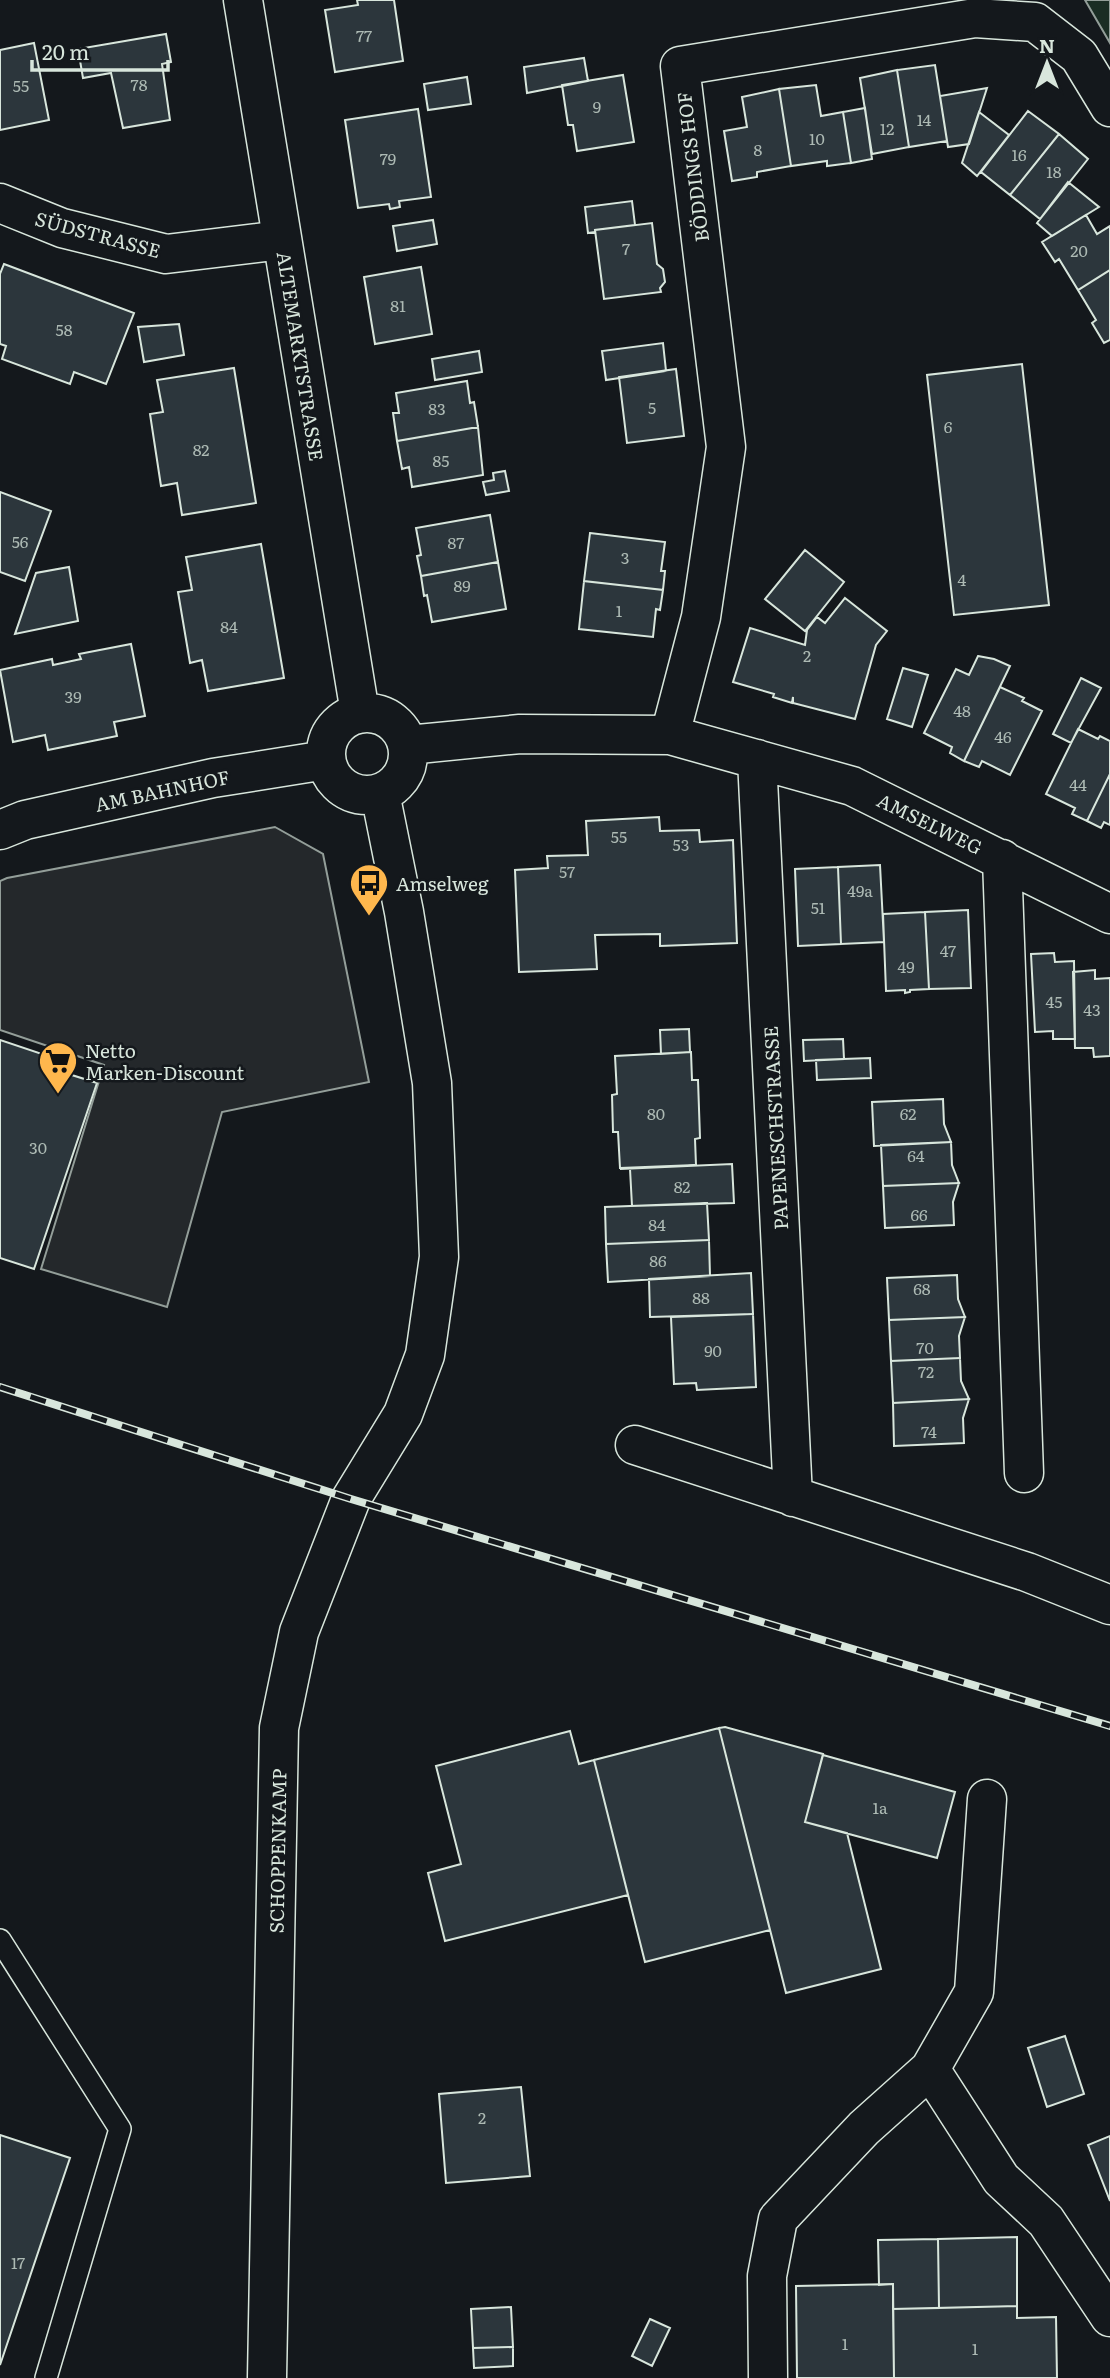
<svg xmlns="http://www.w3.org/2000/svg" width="1110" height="2378" viewBox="0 0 1110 2378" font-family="Literata,serif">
	<rect width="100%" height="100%" fill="#14181c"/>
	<path fill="#1a2d24" stroke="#939e99" stroke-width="2" d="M1085,0H1110V43Z"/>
	<path fill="#24282b" stroke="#939e99" stroke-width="2" d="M275,827L323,854L369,1082L222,1112L167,1307L41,1269L104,1065L0,1030V881L7,878Z"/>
	<path fill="#2c363c" stroke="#d8e6dc" stroke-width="2" d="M357,0H394L403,61L335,72L325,10L358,5Z
		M166,34L171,62L162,64L170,120L123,128L111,73L83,78L78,49Z
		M34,43L49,120L0,130V50Z
		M584,58L588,81L527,93L524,67Z
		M935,65L947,141L909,147L897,70Z
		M897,70L909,147L872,154L860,78Z
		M623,75L634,142L577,151L573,125H568L562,85Z
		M467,77L471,104L428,110L424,84Z
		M816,85L821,116L843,112L851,163L827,166V161L791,166L779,89Z
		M987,88L969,144L948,147L940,96Z
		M779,89L791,166L757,172V177L732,181L724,131L747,127L742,97Z
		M865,108L872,159L851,163L843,112Z
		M418,109L431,197L399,201L400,207L390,209L389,204L358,208L345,120Z
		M1028,111L1059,134L1010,195L981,172Z
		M979,112L1009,135L977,176L962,163Z
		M1059,134L1088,159L1040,219L1010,195Z
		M1068,182L1099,207L1052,236L1037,223Z
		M632,201L635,225L595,230V232L588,233L585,207Z
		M1086,215L1097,234L1110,226V270L1078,290L1059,259L1055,262L1042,242Z
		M433,220L437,244L397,251L393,226Z
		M652,223L657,264L663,269L665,282L660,288L661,292L604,299L595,230Z
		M4,264L134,313L106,384L74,372L70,384L2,359L6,346L0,344V274Z
		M421,267L432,334L375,344L364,277Z
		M1110,270V340L1104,343L1092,323L1096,320L1078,290Z
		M179,324L184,355L144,362L138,327Z
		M663,343L666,371L606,380L602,351Z
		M479,351L482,372L435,380L432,359Z
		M1022,364L1049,605L954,615L927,375Z
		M234,368L256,503L182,515L177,483L161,486L150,414L163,412L157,380Z
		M676,369L684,436L627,443L619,377Z
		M467,381L470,403L474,402L478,427L397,441L393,413H399L396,393Z
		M478,427L483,475L412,487L409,467L402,469L397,441Z
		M505,471L509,491L486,495L483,482L494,480L493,473Z
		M0,492L51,511L25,581L0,572Z
		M490,515L498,562L421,576L417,556L421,555L416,528Z
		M590,533L665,542L661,571H665L663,590L584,581Z
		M261,544L284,678L208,691L202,660L190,663L178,592L192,590L186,557Z
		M805,550L844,582L805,631L765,599Z
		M498,562L506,609L432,622L427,595L424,596L421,576Z
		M69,567L78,621L15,634L36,573Z
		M584,581L663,590L660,610L656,609L653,637L579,629Z
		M845,598L887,631L876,645L855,719L793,703V697L792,703L773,697L774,694L733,682L750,628L805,645L807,630L817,617L825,623Z
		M131,644L145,716L114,722L117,736L48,750L45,735L13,742L0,670L52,659L53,665L81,659L79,654Z
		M978,656L994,659L1010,666L964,761L950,753L952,747L924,733L956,669L969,675Z
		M903,668L928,675L912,727L887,719Z
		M1081,678L1101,688L1071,743L1053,734Z
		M1000,687L1024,698L1022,701L1042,711L1010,775L982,761L979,767L964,761Z
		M1078,729L1098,739L1100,736L1110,741V774L1087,821L1072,814L1075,808L1046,794Z
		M1110,774V825L1104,822L1101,828L1087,821Z
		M659,817L660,831L699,830L700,842L733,840L737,943L660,946V934L595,935L597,969L519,972L515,870L548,868L547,856L588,855L586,821Z
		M880,865L884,942L841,944L838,867Z
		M838,867L841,944L798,946L795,869Z
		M968,910L971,988L929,989L925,912Z
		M925,912L929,989L910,990V992L905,993V990L886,991L883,914Z
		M1054,953L1055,962L1074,961L1075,1039H1053V1031L1035,1032L1031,954Z
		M1095,970V979L1110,978V1056L1094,1057L1093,1048H1075L1073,972Z
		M689,1029L690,1052L661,1054L660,1030Z
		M843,1039L844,1059L804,1061L803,1040Z
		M0,1040L60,1060L56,1070L97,1083L34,1269L0,1258Z
		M691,1052L692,1080H698L700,1138L695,1139L696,1165L620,1168L618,1132H613L612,1095L617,1094L615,1056Z
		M870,1058L871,1078L817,1080L816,1060Z
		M943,1099L944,1124L951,1142L874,1146L872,1102Z
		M951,1142L952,1165L959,1183L883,1186L881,1145Z
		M732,1164L734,1203L632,1206L630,1169H620Z
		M959,1183L953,1202L954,1225L885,1228L883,1186Z
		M707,1203L709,1240L606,1244L605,1207Z
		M709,1240L710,1276L608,1282L606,1244Z
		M751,1273L753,1314L650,1317L649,1279Z
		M957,1275L958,1299L965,1317L889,1320L887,1278Z
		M753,1314L756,1387L697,1390L696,1383L674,1384L671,1317Z
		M965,1317L959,1336L960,1358L891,1361L889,1320Z
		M960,1358L961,1381L969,1399L893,1403L891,1361Z
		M969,1399L963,1418L964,1443L894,1446L893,1403Z
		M725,1727L823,1754L805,1822L847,1833L881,1969L786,1993L719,1728Z
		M719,1728L770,1930L645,1962L594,1760Z
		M570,1731L579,1764L594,1760L628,1895L445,1941L428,1873L461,1864L436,1766Z
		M823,1755L955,1792L937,1858L805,1822Z
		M1065,2036L1084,2094L1047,2107L1028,2048Z
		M521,2087L530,2176L446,2183L439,2094Z
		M0,2135L70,2158L0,2365Z
		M1110,2136V2201L1088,2145Z
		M1017,2237V2306L939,2308L938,2239Z
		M938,2239L939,2308L893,2309V2284L879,2285L878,2240Z
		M893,2284L894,2378H797L796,2286Z
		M1017,2306V2318L1056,2317L1057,2378H894L893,2309Z
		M511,2307L513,2347L473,2348L471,2309Z
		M650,2319L670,2328L652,2366L632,2356Z
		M513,2347V2366L474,2368L473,2348Z"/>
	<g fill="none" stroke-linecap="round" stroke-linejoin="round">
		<g stroke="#d8e6dc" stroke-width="24">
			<path id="lane" d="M0,1940L120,2129L46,2378"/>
		</g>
		<g stroke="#d8e6dc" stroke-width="41">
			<path id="street" d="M243,0L360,713
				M0,203L62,228L166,254L282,240
				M326 754a41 41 0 1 1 82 0a41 41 0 1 1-82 0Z
				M670,735L701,617L726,447L680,66L975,18L1035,22L1079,56L1110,107
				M408,745L520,734L670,735L852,786L1110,914
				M757,759L793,1497
				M0,830L25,820L213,778L326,760
				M1002,859L1024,1473
				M635,1445L1027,1572L1110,1605
				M930,2069L1001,2179L1046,2221L1110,2317
				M267,2378L279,1728L299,1632L351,1499L403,1414L425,1355L439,1257L432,1083L404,912L380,793
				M768,2378L767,2276L778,2219L864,2128L930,2069L974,1992L987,1799"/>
		</g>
		<use href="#lane" stroke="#14181c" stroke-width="21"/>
		<use href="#street" stroke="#14181c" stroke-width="38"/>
		<g stroke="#d8e6dc" stroke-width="8">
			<path id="rail" d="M0,1387L351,1499L1110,1726"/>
		</g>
		<use href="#rail" stroke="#14181c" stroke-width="5" stroke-dasharray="16" stroke-linecap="butt"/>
	</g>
	<defs>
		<g id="bus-pin" transform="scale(2.0125)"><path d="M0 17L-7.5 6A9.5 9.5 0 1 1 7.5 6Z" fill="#ffb74d" stroke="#14181c"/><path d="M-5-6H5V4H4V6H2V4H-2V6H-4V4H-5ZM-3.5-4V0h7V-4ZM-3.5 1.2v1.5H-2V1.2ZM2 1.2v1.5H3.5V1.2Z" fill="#111"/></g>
		<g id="supermarket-pin" transform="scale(2.0125)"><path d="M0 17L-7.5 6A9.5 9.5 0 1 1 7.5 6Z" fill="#ffb74d" stroke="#14181c"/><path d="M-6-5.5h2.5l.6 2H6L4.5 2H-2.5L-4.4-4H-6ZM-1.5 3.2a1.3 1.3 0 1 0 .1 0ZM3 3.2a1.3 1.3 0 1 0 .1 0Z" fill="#111"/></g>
	</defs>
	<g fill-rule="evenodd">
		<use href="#bus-pin" x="369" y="883"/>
		<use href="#supermarket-pin" x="58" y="1061"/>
	</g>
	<g text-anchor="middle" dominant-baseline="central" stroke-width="5" stroke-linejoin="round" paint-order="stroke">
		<g font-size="16" fill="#adbab4">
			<text x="364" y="35">77</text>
			<text x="139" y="84">78</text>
			<text x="21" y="85">55</text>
			<text x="597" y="106">9</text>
			<text x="924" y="119">14</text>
			<text x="887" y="128">12</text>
			<text x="817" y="138">10</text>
			<text x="758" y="149">8</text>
			<text x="1019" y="154">16</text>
			<text x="388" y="158">79</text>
			<text x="1054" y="171">18</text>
			<text x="626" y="248">7</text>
			<text x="1079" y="250">20</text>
			<text x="398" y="305">81</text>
			<text x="64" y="329">58</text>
			<text x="652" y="407">5</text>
			<text x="437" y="408">83</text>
			<text x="948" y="426">6</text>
			<text x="201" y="449">82</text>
			<text x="441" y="460">85</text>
			<text x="20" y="541">56</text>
			<text x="456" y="542">87</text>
			<text x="625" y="557">3</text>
			<text x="962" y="579">4</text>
			<text x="462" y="585">89</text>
			<text x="619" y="610">1</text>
			<text x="229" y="626">84</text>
			<text x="807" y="655">2</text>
			<text x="73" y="696">39</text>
			<text x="962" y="710">48</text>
			<text x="1003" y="736">46</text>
			<text x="1078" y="784">44</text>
			<text x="619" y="836">55</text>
			<text x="681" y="844">53</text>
			<text x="567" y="871">57</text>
			<text x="860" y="890">49a</text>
			<text x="818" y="907">51</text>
			<text x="948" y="950">47</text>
			<text x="906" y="966">49</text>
			<text x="1054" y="1001">45</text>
			<text x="1092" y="1009">43</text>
			<text x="656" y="1113">80</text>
			<text x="908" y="1113">62</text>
			<text x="38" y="1147">30</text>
			<text x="916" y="1155">64</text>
			<text x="682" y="1186">82</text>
			<text x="919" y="1214">66</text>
			<text x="657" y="1224">84</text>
			<text x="658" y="1260">86</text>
			<text x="922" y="1288">68</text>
			<text x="701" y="1297">88</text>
			<text x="925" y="1347">70</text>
			<text x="713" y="1350">90</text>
			<text x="926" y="1371">72</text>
			<text x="929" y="1431">74</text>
			<text x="880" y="1807">1a</text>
			<text x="482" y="2117">2</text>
			<text x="18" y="2262">17</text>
			<text x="845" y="2343">1</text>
			<text x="975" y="2348">1</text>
		</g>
		<g font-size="19" fill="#d8e6dc" stroke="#14181c">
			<text transform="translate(692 167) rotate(-97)">BÖDDINGS HOF</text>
			<text transform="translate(98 234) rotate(15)">SÜDSTRASSE</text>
			<text transform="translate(301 356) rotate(81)">ALTEMARKTSTRASSE</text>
			<text transform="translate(162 790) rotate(-12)">AM BAHNHOF</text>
			<text transform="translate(930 823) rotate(26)">AMSELWEG</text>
			<text transform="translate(775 1128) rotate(-93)">PAPENESCHSTRASSE</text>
			<text transform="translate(277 1851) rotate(-89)">SCHOPPENKAMP</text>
		</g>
		<g font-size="19" fill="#d8e6dc" stroke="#14181c" text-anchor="start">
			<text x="396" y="883">Amselweg</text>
			<text x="85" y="1050">Netto<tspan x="85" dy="22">Marken-Discount</tspan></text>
		</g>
	</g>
	<g transform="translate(1047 63)" stroke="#14181c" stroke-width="5" paint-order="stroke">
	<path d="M0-5L12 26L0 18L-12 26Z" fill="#d8e6dc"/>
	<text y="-10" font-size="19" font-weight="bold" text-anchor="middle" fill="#d8e6dc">N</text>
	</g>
	<path d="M32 60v10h136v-10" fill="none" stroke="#d8e6dc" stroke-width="3.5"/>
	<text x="42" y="60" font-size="21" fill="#d8e6dc" stroke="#14181c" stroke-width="5" paint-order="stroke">20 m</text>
</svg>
